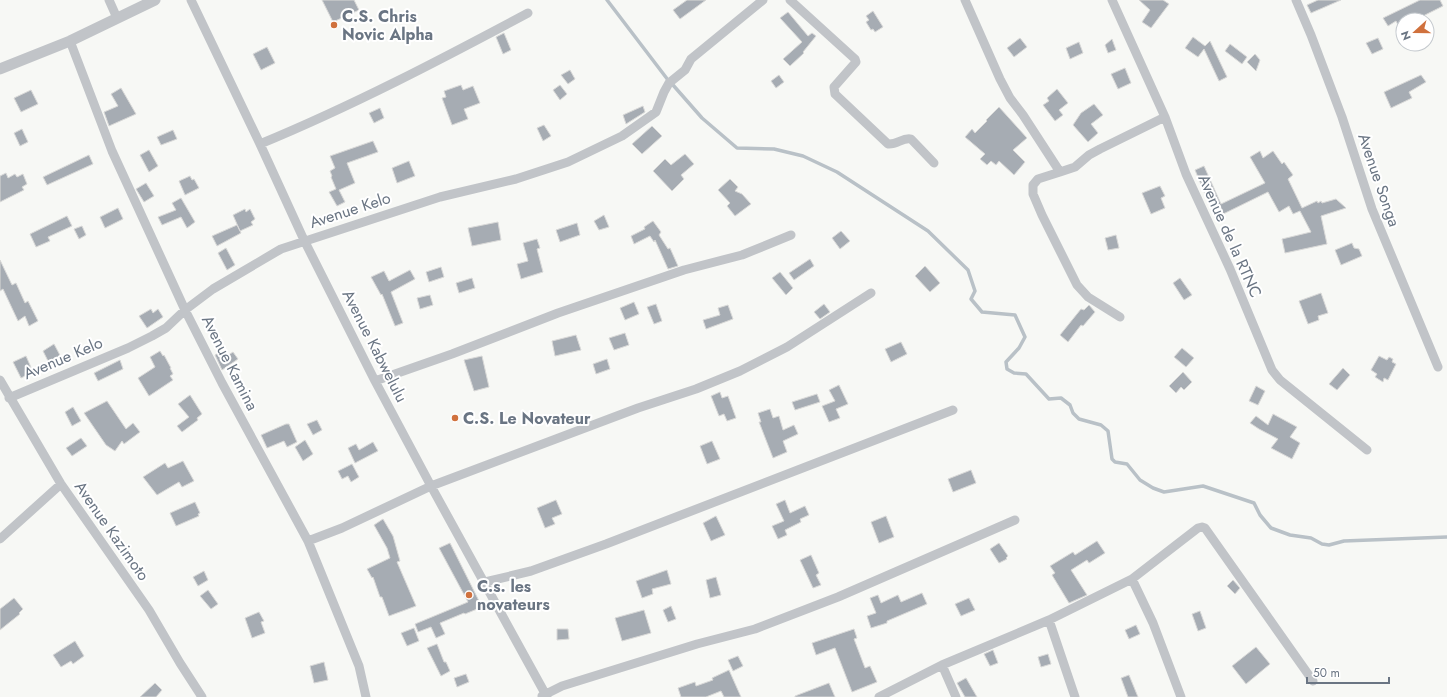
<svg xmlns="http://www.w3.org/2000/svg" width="1447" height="697" viewBox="0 0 1447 697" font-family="Jost,sans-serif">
	<rect width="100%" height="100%" fill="#f7f8f5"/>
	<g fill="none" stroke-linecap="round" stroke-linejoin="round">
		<path stroke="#b9c1c7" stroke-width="3.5" d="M607,0L668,80
			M673,85L702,118L737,148L774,149L803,156L837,172L928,231L968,270L975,291L971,299L982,312L1015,315L1025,337L1019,348L1006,362L1007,369L1014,373L1026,374L1049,399L1061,398L1070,405L1073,413L1079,419L1101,425L1108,431L1112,459L1115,462L1127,464L1140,480L1153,488L1164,492L1203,486L1254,503L1260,515L1271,528L1290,535L1311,538L1322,544L1329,545L1344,541L1447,537"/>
	</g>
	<path fill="#a6acb3" stroke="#d9d9d8" d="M322,0H354L359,10L333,22Z
		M687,0H706L680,19L673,10Z
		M1139,0H1163L1169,4L1151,28L1142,22L1150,10Z
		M1318,0H1341L1311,13L1307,5Z
		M1420,0H1440L1443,6L1415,20H1403V34L1396,21L1388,26L1383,18Z
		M873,11L883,27L875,32L873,29L871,30L866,22L869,20L866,16Z
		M788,12L808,36L812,33L816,36L803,52L804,53L790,66L783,59L802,42L780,18Z
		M504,33L511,50L503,54L496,37Z
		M1193,37L1205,46L1210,41L1227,77L1219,81L1204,49L1198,57L1185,48Z
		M1020,38L1027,47L1014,57L1007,48Z
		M1378,38L1383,49L1372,54L1366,43Z
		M1112,39L1116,50L1108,53L1105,45Z
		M1079,42L1083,53L1070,59L1066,48Z
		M1230,44L1247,57L1242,64L1225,51Z
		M267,47L275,63L261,70L253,54Z
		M1255,54L1260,60L1256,71L1247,62Z
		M1125,68L1131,83L1118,89L1111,74Z
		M570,70L575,79L568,84L561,75Z
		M779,75L784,82L776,88L771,81Z
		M1421,75L1426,82L1409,92L1412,98L1391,108L1384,92Z
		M461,85L463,90L473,86L480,103L464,109L468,119L452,125L442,98L446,97L444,91Z
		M560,85L567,94L560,100L553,90Z
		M121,88L136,114L109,126L104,112L118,106L111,94Z
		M1057,89L1068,103L1059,110L1063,115L1055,121L1043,105L1049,101L1047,98Z
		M31,90L38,104L21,112L14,98Z
		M1094,104L1103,115L1091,124L1098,133L1088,142L1073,125L1081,113Z
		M643,106L645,112L626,124L623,115Z
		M999,107L1027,138L1013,150L1025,162L1014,175L999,161L996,165L991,161L987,165L980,159L985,154L965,137L972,129L975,133L987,121L986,120Z
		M380,108L384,118L374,123L369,113Z
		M544,125L551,136L543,141L537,128Z
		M652,126L662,136L642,154L632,144Z
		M22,129L28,142L20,146L14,133Z
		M173,130L177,139L161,145L157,137Z
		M373,141L378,152L347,163L355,183L339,190L345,202L337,206L329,192L336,189L331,177L332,176L330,171L335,168L330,156Z
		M149,150L158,166L149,172L140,155Z
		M1260,151L1263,158L1273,151L1282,164L1284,162L1293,175L1288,179L1302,208L1317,201L1318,203L1321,201L1322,203L1336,199L1346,208L1321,216L1327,244L1285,253L1282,239L1311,232L1300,211L1293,214L1289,206L1279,212L1268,192L1215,218L1195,170L1204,166L1221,204L1265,183L1250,157Z
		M685,154L694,164L681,175L684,179L672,191L653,171L665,159L671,165Z
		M89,155L93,164L47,185L43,177Z
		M409,161L415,176L397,183L392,168Z
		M6,173L8,178L15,174L17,177L23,174L27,184L22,187L24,190L0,202V176Z
		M190,176L192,180L194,179L199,188L185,195L179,181Z
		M730,179L738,187L735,191L742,194L751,204L735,216L727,206L730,203L718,190Z
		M146,183L154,196L144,202L136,189Z
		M1160,186L1165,196L1161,198L1165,208L1151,214L1142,193Z
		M181,198L195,222L187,228L181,217L162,225L158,217L176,210L172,203Z
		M118,208L123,219L105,228L100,217Z
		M245,209L246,212L250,209L255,219L251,222L253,225L240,231L233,215Z
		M604,215L609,227L599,230L594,221Z
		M67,216L72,226L48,237L50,241L36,247L30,234Z
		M653,221L661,232L659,235L668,249L670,248L678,266L668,269L655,240L654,242L650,236L634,244L631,236L645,229L644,227Z
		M498,222L501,240L472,246L468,228Z
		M577,223L580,235L560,242L556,230Z
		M237,225L241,233L217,246L212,236Z
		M82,226L86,235L79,239L74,229Z
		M841,231L850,241L840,249L832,238Z
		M1116,235L1119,248L1108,250L1105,238Z
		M537,239L540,248L537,249L543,272L521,279L517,264L528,261L523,243Z
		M1352,243L1354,248L1359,249L1362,256L1341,265L1335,250Z
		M226,248L235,265L227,270L218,253Z
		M810,259L814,266L794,280L789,273Z
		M0,260L12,285L16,283L25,303L28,301L38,321L29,326L25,316L18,321L3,289L0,291Z
		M925,266L940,283L930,292L915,276Z
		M441,267L444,277L429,282L426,272Z
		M410,270L415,279L391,292L403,323L395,326L382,294L381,295L371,277L384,271L389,281Z
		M780,272L793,288L786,295L772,278Z
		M472,278L475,288L459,293L456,283Z
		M1180,278L1192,295L1184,300L1173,283Z
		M1321,293L1328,313L1318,316L1319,320L1308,324L1299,301Z
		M430,295L433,305L420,309L417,298Z
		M634,302L639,314L625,320L620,308Z
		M656,304L662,321L654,324L647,307Z
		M824,304L830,312L820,319L814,312Z
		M728,305L733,319L706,329L703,320L720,315L718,308Z
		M1089,305L1095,312L1083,326L1081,325L1068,342L1060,335L1081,309L1084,310Z
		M151,309L153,313L158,309L163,317L147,328L139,316Z
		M625,333L629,345L614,350L609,338Z
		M576,335L581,350L555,356L552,341Z
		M901,342L907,354L891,362L885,349Z
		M54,344L62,359L50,365L43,351Z
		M1182,348L1194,358L1186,367L1174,357Z
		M223,350L227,356L233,352L238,359L222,370L215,355Z
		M160,351L163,356L164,355L171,368H170L173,374L170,376L173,380L149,396L138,378L155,367L150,357Z
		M26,356L33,372L21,378L13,362Z
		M482,356L489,387L474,391L464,360Z
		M1379,356L1387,360L1389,357L1393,359L1392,362L1396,364L1388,380L1384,378L1383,382L1375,377L1377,374L1371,370Z
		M607,359L610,369L596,374L593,364Z
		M120,360L123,369L98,381L94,373Z
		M1343,368L1350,375L1337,390L1329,384Z
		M1183,372L1192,382L1184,390L1181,387L1176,393L1169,386Z
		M839,385L848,404L836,409L840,418L829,422L822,406L835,401L829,390Z
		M1256,386L1265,391L1258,405L1249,401Z
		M720,392L722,398L728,396L736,418L727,421L724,414L719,416L711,396Z
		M817,394L820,402L795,410L792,402Z
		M190,395L202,414L197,418L198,420L182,432L177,426L189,417L178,404Z
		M107,401L126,429L133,423L140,432L124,444L122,441L115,451L106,445L84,413Z
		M73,407L81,421L72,426L65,412Z
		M770,409L773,418L779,416L783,430L794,425L798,434L783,441L787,452L773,458L759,422H761L758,413Z
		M1273,414L1297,427L1290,437L1300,443L1292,459L1271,448L1278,439L1259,429L1250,423L1256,416L1268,425Z
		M317,420L322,430L313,435L307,424Z
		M286,424H289L297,442L287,447L284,441L267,448L261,435Z
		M81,438L87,446L72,456L66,448Z
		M305,440L313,454L303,461L295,447Z
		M712,441L720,459L707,464L700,446Z
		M373,442L378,451L355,463L348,448L356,444L359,450Z
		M183,461L194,481L182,487L179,482L157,495L143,477L165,463L168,468Z
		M352,464L359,477L351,482L348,476L342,479L338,471Z
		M971,470L976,483L953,492L948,479Z
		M556,500L562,514L552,518L555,524L545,528L537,508Z
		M785,500L790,513L805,506L809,515L800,519L801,522L785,530L787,535L778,539L772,526L784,521L776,504Z
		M195,502L200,513L198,514L199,516L176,526L170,513Z
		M716,516L725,535L711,541L703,523Z
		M886,516L894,537L879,543L871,522Z
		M383,519L393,536L400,561L397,562L416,606L389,616L382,597H380L373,577L372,578L367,569L390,558L387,548L374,525Z
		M1097,541L1105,553L1089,563L1087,560L1071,570L1087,595L1069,603L1052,575L1055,573L1050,566L1073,552L1075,555Z
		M450,543L482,607L465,614L464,613L440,623L445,634L436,638L431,627L418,632L415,624L468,602L439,548Z
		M999,543L1008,556L1006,558L1007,559L999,563L990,549Z
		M811,555L819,573L816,575L821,585L813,588L800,560Z
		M667,570L671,584L652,589L653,594L642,598L636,581Z
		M204,571L208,580L198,586L193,577Z
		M716,577L721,595L710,598L706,580Z
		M1233,580L1240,588L1235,594L1227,586Z
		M208,590L218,604L211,609L200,596Z
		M922,593L927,604L887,621V623L871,628L867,616L876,613L870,598L878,595L881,603L898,595L901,602Z
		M14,598L23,609L19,613L20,614L0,630V609Z
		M969,598L975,610L961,616L955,604Z
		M671,606L676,619L668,622L663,610Z
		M644,610L651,633L622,641L615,618Z
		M1200,611L1206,628L1198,631L1192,614Z
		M259,612L264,621L261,622L265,633L252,638L245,618Z
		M1136,625L1140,634L1129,639L1125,630Z
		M414,628L419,641L407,646L401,633Z
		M557,629H568L569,639L557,640Z
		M854,629L857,638L854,639L865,668L870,666L877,682L852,692L835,648L816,655L812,643Z
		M75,641L84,656L73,664L71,661L61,667L53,655Z
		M437,644L444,662H446L450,671L441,676L427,648Z
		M1256,647L1270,664L1246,684L1232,666Z
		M993,650L998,663L990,666L984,654Z
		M1048,654L1051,664L1041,667L1038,657Z
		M738,656L743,666L733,671L728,660Z
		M324,662L328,680L314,683L310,666Z
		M729,670L741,697H724L721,691L706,697H681L678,688L695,682L696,686L713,680L712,678Z
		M466,674L469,682L457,687L454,678Z
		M1129,675L1138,697H1128L1121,678Z
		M966,678L977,697H965L957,683Z
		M155,683L162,690L156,697H140Z
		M829,683L835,697H795V696Z"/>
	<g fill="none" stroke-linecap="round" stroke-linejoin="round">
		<path stroke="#c1c4c8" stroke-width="9" d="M109,0L117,18
			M191,0L260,144L304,240L375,381L431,486L547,697
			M790,0L855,59L856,62L834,87L835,94L888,144C897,145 903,137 911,139L934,163
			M965,0L1000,79L1010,98L1023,115L1060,172L1075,167L1089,155L1100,149L1165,117
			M1112,0L1165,117L1186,174L1230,269L1272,370L1280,380L1367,450
			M1296,0L1311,35L1342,117L1372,209L1438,367
			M70,41L112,151L185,310L222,383L308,541L359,666L366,697
			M260,144C352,106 440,60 528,13
			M1060,172L1038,179L1033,185V194L1042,215L1077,285L1088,297L1120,317
			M0,380L61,484L149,610L180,663L202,697
			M375,381L452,354L558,313L684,270L742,255L791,235
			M9,398L128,348L152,336L166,328L185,310L213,289L281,249L440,197L516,179L568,162L622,136L649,117L656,112L664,92L669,83L685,70L691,59L763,0
			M0,539L61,484
			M308,541L342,528L431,486L638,408L696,389L740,371L787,347L871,293
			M1132,579L1153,623L1181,697
			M485,582L531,571L606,544L953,410
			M1049,620L1075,697
			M942,665L956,697
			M542,696L562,686L697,644L755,629L838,597L1015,520
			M879,697L942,665L1049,620L1132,579L1198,528L1202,527L1205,528L1313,681"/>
		<path stroke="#c1c4c8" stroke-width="11" d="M0,69L70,41L155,0"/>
	</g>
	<g fill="#d0713d" stroke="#fff" stroke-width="1.5">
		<circle cx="334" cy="25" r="4"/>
		<circle cx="455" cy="418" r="4"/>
		<circle cx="469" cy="595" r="4"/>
	</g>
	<g text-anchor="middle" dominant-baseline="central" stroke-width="4" stroke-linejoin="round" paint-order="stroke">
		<g font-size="16" font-weight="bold" fill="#6a7583" stroke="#fff" text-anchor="start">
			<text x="342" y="16">C.S. Chris<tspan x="342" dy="18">Novic Alpha</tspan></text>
			<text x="463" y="418">C.S. Le Novateur</text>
			<text x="477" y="586">C.s. les<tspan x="477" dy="18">novateurs</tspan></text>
		</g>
		<g font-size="16" fill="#6a7583" stroke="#fff">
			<text transform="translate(1379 180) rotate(71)">Avenue Songa</text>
			<text transform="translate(350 210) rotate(-18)">Avenue Kelo</text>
			<text transform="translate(1230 236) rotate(66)">Avenue de la RTNC</text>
			<text transform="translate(375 346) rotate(63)">Avenue Kabwelulu</text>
			<text transform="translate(63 358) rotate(-23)">Avenue Kelo</text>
			<text transform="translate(230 363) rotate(63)">Avenue Kamina</text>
			<text transform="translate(112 531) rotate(55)">Avenue Kazimoto</text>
		</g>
	</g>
	<g transform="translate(1415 32) rotate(249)"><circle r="19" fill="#ffffff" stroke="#c3c8cd"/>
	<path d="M0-3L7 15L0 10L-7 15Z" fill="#d0713d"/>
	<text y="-6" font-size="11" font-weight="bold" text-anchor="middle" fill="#6a7583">N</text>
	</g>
	<path d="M1307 677v6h82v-6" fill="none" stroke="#6a7583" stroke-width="2"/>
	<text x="1313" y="677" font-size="12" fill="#6a7583" stroke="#ffffff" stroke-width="3" paint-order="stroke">50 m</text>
</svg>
